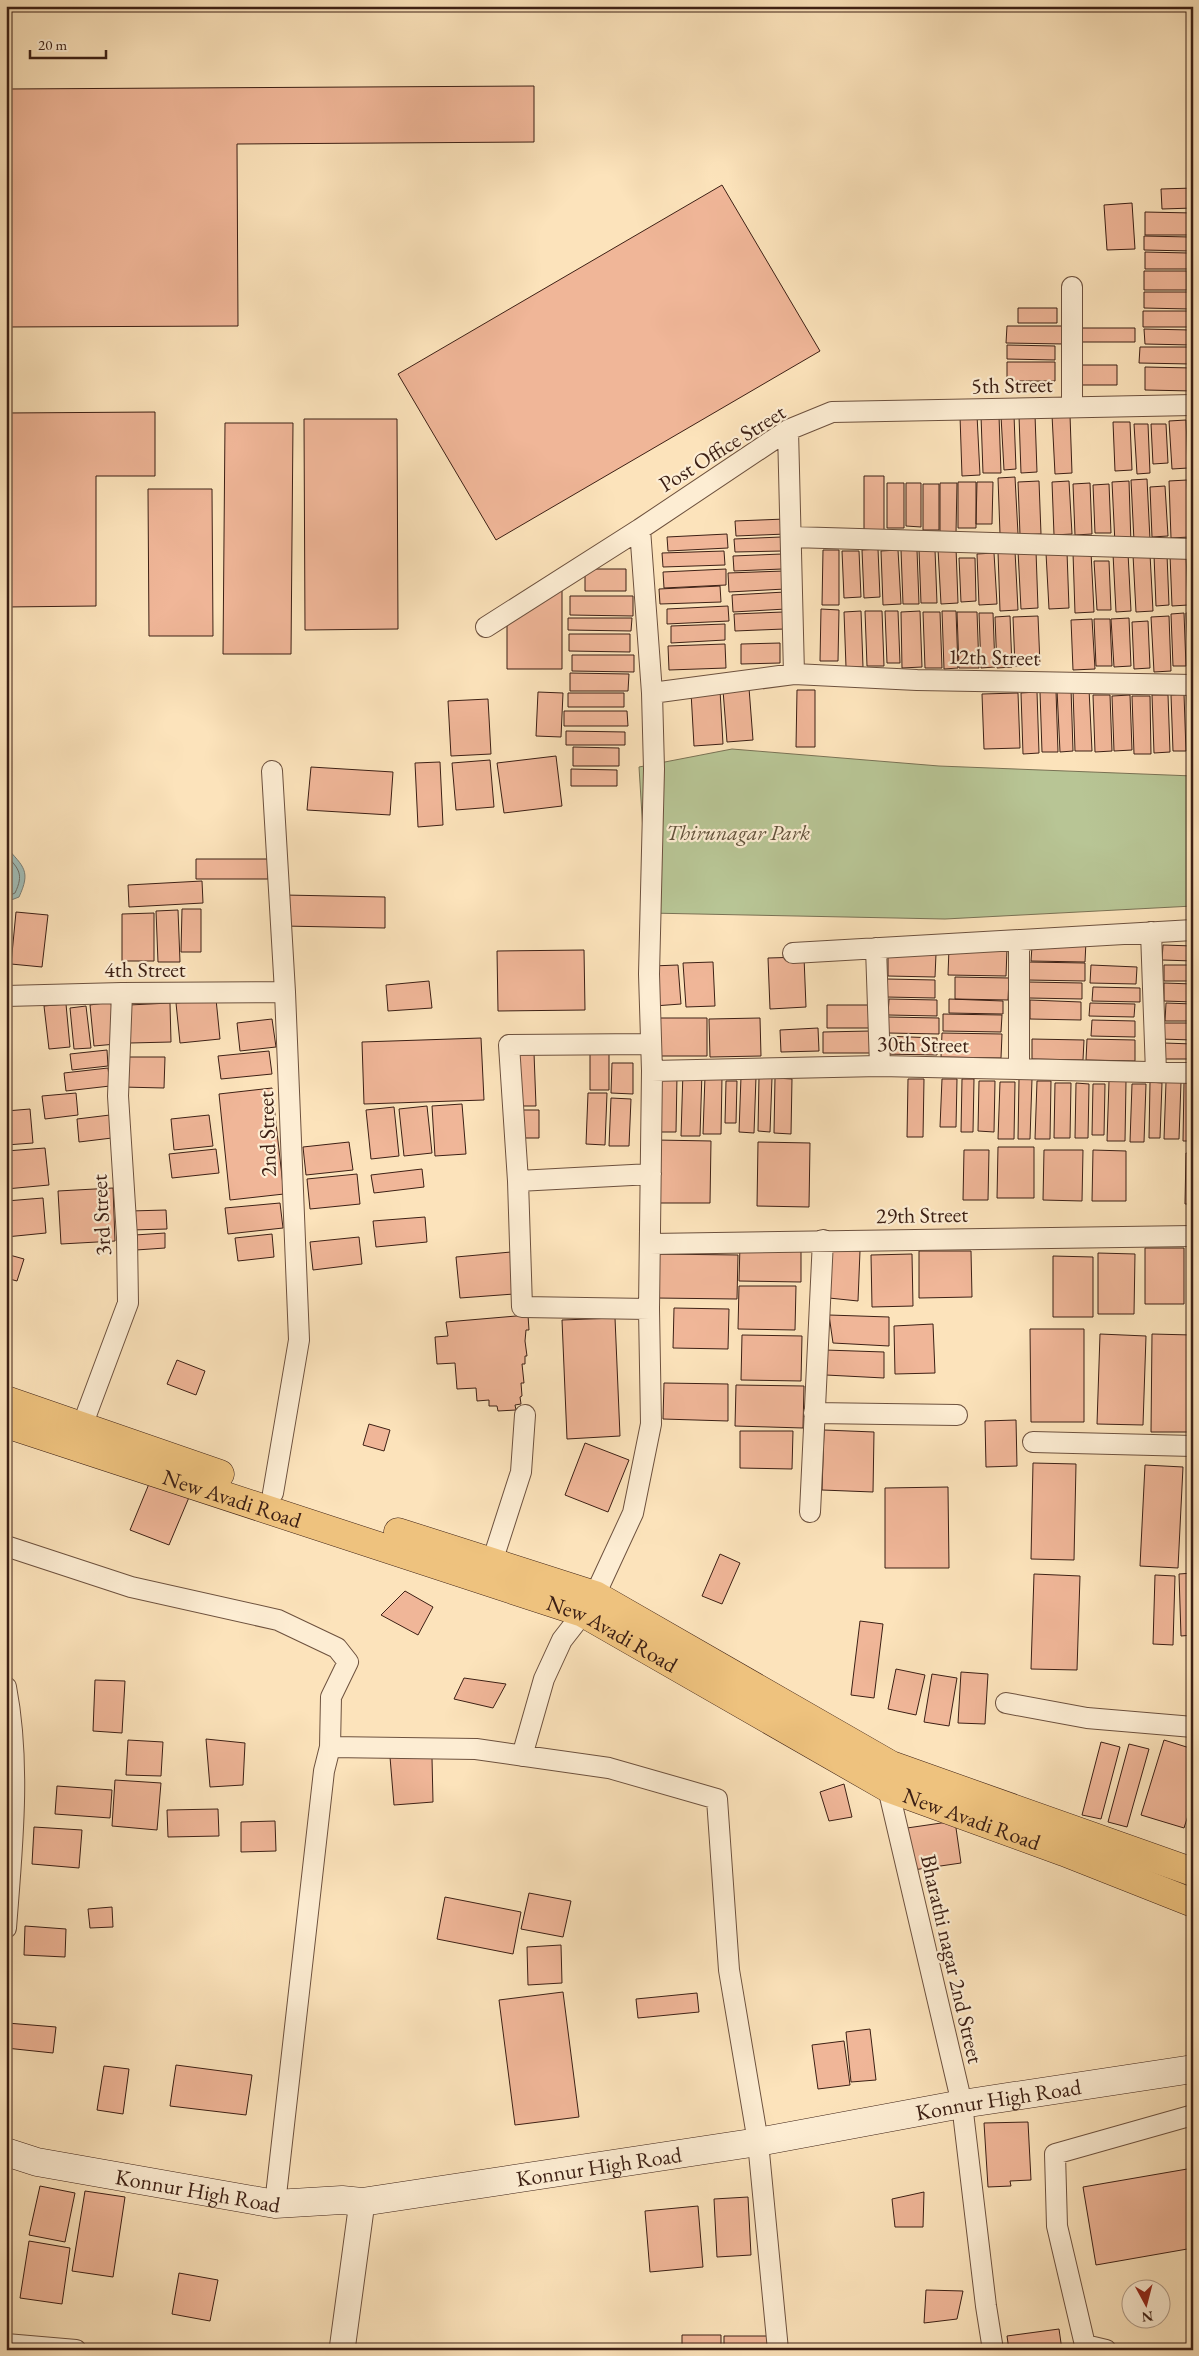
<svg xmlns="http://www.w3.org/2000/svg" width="1199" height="2356" viewBox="0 0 1199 2356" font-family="'EB Garamond',serif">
	<rect width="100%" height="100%" fill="#fce3bb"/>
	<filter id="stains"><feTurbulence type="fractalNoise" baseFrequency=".004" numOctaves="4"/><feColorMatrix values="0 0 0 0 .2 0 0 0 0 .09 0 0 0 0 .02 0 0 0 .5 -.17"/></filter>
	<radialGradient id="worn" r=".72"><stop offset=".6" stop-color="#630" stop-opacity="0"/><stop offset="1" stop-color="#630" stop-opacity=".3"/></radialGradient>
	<path fill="#b8c595" stroke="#7a7255" d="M732,749L939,766L1193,776V906L945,919L648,913L639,767Z"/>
	<path fill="#a1bdb7" stroke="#797e76" d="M6,847C24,867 31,871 19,897L6,902Z"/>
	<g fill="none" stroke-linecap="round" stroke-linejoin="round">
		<path stroke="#6f6e66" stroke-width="1" d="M6,855C19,869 24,874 15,893L6,897"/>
	</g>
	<path fill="#f0b698" stroke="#3d2015" d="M534,86V142L237,144L238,326L6,327V89Z
		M722,185L820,351L496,540L398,374Z
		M1193,188V208L1162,209L1161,189Z
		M1132,203L1135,249L1107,250L1104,205Z
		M1145,212L1193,213V235H1145Z
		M1144,236L1190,237V251L1144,250Z
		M1145,252L1188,253V269H1145Z
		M1144,271H1187V290H1144Z
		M1144,292H1189V309L1144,308Z
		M1018,308H1057V323H1018Z
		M1143,311H1189V327H1143Z
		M1007,326H1064V344L1006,343Z
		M1081,328H1135V342H1081Z
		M1144,329L1191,330V345L1145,344Z
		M1007,345L1055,346V360L1007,359Z
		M1140,347H1191V364L1139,363Z
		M1007,362H1055V381H1007Z
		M1078,365H1117V385H1078Z
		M1145,367L1193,368V391L1145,390Z
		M155,412V476H96V606L6,607V413Z
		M977,415L980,475L962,476L960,416Z
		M1014,415L1016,469L1004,470L1001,416Z
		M1035,415L1037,472L1021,473L1019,416Z
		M1052,415H1070L1072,473L1055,474Z
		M981,416H999L1001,473H983Z
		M304,419H397L398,629L305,630Z
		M1186,420L1188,468L1172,469L1169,421Z
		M1113,422H1130L1132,470L1115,471Z
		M225,423H293L291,654H223Z
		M1189,423H1193V465H1190Z
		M1134,424H1148L1150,473L1137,474Z
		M1151,424H1166L1168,463L1153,464Z
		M864,476H884V530H864Z
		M1015,477L1018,534H1000L998,478Z
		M1147,479L1150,540L1134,541L1131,480Z
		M1187,480L1190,537L1171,538L1169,481Z
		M1039,481L1041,534L1020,535L1018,482Z
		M1069,481L1072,534L1054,535L1052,482Z
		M1129,481L1131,544H1115L1112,482Z
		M958,482H976V528H958Z
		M977,482H993L992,524H976Z
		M887,483H904V528H887Z
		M906,483H921V527L906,526Z
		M940,483H957L956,533H940Z
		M1090,483L1092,534L1075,535L1073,484Z
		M923,484H939V530H923Z
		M1109,484L1111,533H1095L1093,485Z
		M1190,485H1193V537H1190Z
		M1165,486L1168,536L1152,537L1150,487Z
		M148,489H212L213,636H149Z
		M785,519L786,534L736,536L735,521Z
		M727,534L728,548L668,551L667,537Z
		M781,537L782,551L735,552L734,539Z
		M956,548L958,603L941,604L938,549Z
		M878,549L880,597L864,598L862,550Z
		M823,550H839V605H822Z
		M898,550L901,604L883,605L881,551Z
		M901,550H917L919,604H903Z
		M919,550H935L937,603H921Z
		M724,551L725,565L663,567L662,553Z
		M842,551H859L861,597L844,598Z
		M1015,551L1018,610L1000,611L998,552Z
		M1018,551H1036L1038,608L1021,609Z
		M1067,552L1069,608L1049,609L1046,553Z
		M1091,552L1094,612L1075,613L1073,553Z
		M994,553L997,604L979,605L977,554Z
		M1128,553L1131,611L1116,612L1113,554Z
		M782,554V569L734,571L733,556Z
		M1150,554L1153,611L1136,612L1133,555Z
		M1186,554L1188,605L1172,606L1170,555Z
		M1154,555H1167L1169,605L1156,606Z
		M959,558H975L976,601L961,602Z
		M1189,558H1193V606L1191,607Z
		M1094,561H1109L1111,610H1097Z
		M585,569H626V591H585Z
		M726,569V585L664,588L663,572Z
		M784,571L785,589L729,592L728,573Z
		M720,586L721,602L660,604L659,589Z
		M562,589V669H507V618Z
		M785,592L786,609L733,612L732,595Z
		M570,596H633V616L570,615Z
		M728,606L729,621L667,624V609Z
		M821,609L839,610L838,661H820Z
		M861,611L863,667H846L844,612Z
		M865,611H882L884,666H867Z
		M885,611H898L900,663H887Z
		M920,611L922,667L902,668L901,612Z
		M942,611H956L958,668L944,669Z
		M783,612L784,629L735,631L734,614Z
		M923,612H940L942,668H925Z
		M957,612H977L979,668H959Z
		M979,613H993L995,667L981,668Z
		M1184,613L1186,666H1173L1171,614Z
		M1186,613H1193V668H1189Z
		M1010,616L1012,667L997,668L995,617Z
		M1038,616L1040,665L1015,666L1013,617Z
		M1169,616L1171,671L1154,672L1151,617Z
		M568,618H632L631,631L568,630Z
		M1129,618L1131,666L1114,667L1111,619Z
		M1092,619L1095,669L1073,670L1071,620Z
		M1094,619H1110L1112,666H1096Z
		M1148,621L1150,668L1134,669L1132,622Z
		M725,624V640L671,643V626Z
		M569,634H630V652L569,651Z
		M780,643V663L741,664V644Z
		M725,644L726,668L669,670L668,646Z
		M572,655H634V672L572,671Z
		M570,673L629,674L628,691H570Z
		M749,688L753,740L727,742L723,690Z
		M1071,689L1073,751L1060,752L1057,690Z
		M1089,689L1092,751H1075L1073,690Z
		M720,690L723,744L694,746L691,692Z
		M797,690H815V747H796Z
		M1056,691L1058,752H1042L1040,692Z
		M538,692L563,693L561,737L536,736Z
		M1037,692L1039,753L1023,754L1021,693Z
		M568,693H624V707H568Z
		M1018,693L1020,748L984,749L982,694Z
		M1184,694L1186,751H1173L1171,695Z
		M1093,695H1110L1112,751L1095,752Z
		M1130,695L1132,750L1114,751L1112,696Z
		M1152,695H1168L1170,752L1154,753Z
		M1132,696H1150L1151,754H1134Z
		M1187,696H1193V750H1189Z
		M488,699L491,754L451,756L448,701Z
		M564,711H627L628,726H564Z
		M566,731L625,732V745H566Z
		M573,747L619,748V766H573Z
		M556,756L562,806L504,813L497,763Z
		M1192,757H1193V788H1190Z
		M490,760L494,807L456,810L452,763Z
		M440,762L443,825L418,827L415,763Z
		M311,767L393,772L390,815L307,810Z
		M571,769L617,770V786H571Z
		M196,859H268V879H196Z
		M202,881L203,903L129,907L128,885Z
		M284,895L385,897V928L283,926Z
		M182,909H201V952H181Z
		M178,910L180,962H158L156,911Z
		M16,912L48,915L42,967L11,964Z
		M154,913V961H122V914Z
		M1086,941L1085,962L1031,961L1032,946Z
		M1163,945L1193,946V961L1162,960Z
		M949,948L1007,949L1006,976L948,975Z
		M584,950L585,1010L498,1011L497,951Z
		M888,953L936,954L935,977L888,976Z
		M804,957L806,1007L770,1009L768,958Z
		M713,962L715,1006L686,1007L683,963Z
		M1028,962L1085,963V981L1027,980Z
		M678,965L681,1004L654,1006L652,966Z
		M1091,965L1137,967L1136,984L1090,983Z
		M1164,965H1193V981H1164Z
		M955,977L1009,978L1008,1000L955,999Z
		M887,979L935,980V998L886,997Z
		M429,981L432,1008L388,1011L386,985Z
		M1029,982L1082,983V999L1029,998Z
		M1164,983L1193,984V1002L1164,1001Z
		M1093,987L1140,988V1002L1092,1001Z
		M216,999L220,1039L180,1043L176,1003Z
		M889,999L937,1000V1016L888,1015Z
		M949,999L1003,1001V1014L949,1013Z
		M1030,1000L1081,1002V1020L1030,1019Z
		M111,1002L116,1044L94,1046L90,1005Z
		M170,1003L171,1042L130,1043L129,1005Z
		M1090,1003L1135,1004L1134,1017L1089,1016Z
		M1166,1003L1193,1004V1021H1165Z
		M66,1004L70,1047L49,1049L44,1006Z
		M827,1005H871L870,1028H827Z
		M86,1006L91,1048L74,1049L70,1008Z
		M943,1014L1002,1015L1001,1032L943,1031Z
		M888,1017L939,1018V1034L888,1033Z
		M659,1018H707V1056H659Z
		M760,1018L761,1056L710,1057L709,1019Z
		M272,1019L276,1047L240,1051L237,1023Z
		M1092,1020L1135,1021V1037L1091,1036Z
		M1161,1023H1193V1040L1160,1039Z
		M818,1028L819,1051L781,1052L780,1030Z
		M870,1031L871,1053H823V1032Z
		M942,1033L1002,1034L1001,1058L941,1057Z
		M883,1036L937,1038V1055L883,1054Z
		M481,1038L484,1100L364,1104L362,1042Z
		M1032,1039L1084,1040L1083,1060L1032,1059Z
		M1087,1039L1135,1040V1061L1086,1060Z
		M1164,1043L1193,1044V1059H1163Z
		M107,1050L108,1066L72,1070L70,1054Z
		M269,1051L272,1074L221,1079L218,1056Z
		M609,1052V1090H590V1053Z
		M534,1053L536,1106H517L515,1054Z
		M123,1057H165L164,1088L122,1087Z
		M612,1063H633V1094L611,1093Z
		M108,1068L110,1086L66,1091L64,1073Z
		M683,1071L702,1072L700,1136H681Z
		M659,1076H677L676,1132H658Z
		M705,1076L722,1077L721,1134H703Z
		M741,1077H756L754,1133L739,1132Z
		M759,1077L772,1078L770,1132L758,1131Z
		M775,1078L792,1079L791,1134L774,1133Z
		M908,1079H924L923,1137H907Z
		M942,1079H957L956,1127H940Z
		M962,1079H974L973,1132H961Z
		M1019,1079H1032L1030,1139H1018Z
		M726,1081H737L736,1123H725Z
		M979,1081H995L994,1132L978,1131Z
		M1037,1081H1051L1050,1139H1035Z
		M1109,1081H1126L1125,1141H1107Z
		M1000,1082H1015L1014,1139H998Z
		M1150,1082L1162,1083L1160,1138H1149Z
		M1166,1082H1181L1179,1139H1164Z
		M1184,1082H1193V1141H1183Z
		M1055,1083H1071L1070,1138H1054Z
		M1076,1083L1089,1084L1088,1138H1075Z
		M1093,1084H1105L1104,1135H1092Z
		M1132,1084H1146L1144,1142H1130Z
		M272,1088L284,1194L230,1200L219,1094Z
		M76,1093L78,1115L45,1119L42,1096Z
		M588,1093H607L605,1145L586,1144Z
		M611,1098L631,1099L629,1146H609Z
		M462,1104L466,1154L435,1156L432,1106Z
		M427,1106L432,1153L404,1156L399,1109Z
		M394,1107L399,1156L371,1159L366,1110Z
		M30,1109L33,1143L6,1145V1111Z
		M518,1110H539V1138H518Z
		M110,1115L112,1138L79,1142L77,1119Z
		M209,1115L213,1146L174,1150L171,1119Z
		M657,1140L711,1141L710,1203H656Z
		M349,1142L353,1170L306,1175L303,1147Z
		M758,1142L810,1143L809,1207L757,1206Z
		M998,1147H1034V1198H997Z
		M45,1148L49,1185L6,1189V1151Z
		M216,1149L219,1173L172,1178L169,1154Z
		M964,1150H989L988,1200H963Z
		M1044,1150H1083L1082,1201L1043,1200Z
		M1093,1150L1126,1151V1201H1092Z
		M1186,1153L1193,1154V1204H1185Z
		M422,1169L424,1187L374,1193L371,1175Z
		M357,1174L360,1204L310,1209L307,1179Z
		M113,1188L115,1241L61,1244L58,1191Z
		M43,1198L46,1233L6,1237V1201Z
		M280,1203L283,1228L228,1234L225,1208Z
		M166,1210L167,1229L131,1230L130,1211Z
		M425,1217L427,1242L376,1247L373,1221Z
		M165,1233V1248L136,1250L135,1235Z
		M272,1234L274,1257L238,1261L235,1238Z
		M359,1237L362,1264L313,1270L310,1242Z
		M740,1245H801V1282L739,1281Z
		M1145,1248H1184V1304H1145Z
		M829,1250L860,1251L858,1301L829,1298Z
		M919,1251H971L972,1297L919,1298Z
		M511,1252L514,1294L460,1298L456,1257Z
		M1098,1253L1135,1254L1134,1314H1098Z
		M6,1254L24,1259L17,1281L6,1278Z
		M656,1254L738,1255L737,1299L656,1298Z
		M912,1254L913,1306L872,1307L871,1255Z
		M1053,1256L1093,1257V1317H1053Z
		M1189,1258H1193V1313H1190Z
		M739,1286H796L795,1330L738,1329Z
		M674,1308L729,1309L728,1349L673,1348Z
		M528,1315L529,1330H526L525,1341L527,1356H525V1364H522L524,1383H521L522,1396L520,1397L521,1404L515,1405L516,1410L498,1411L497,1406H489V1400L477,1401L476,1388L457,1389L455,1363L437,1364L435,1337L448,1336L446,1322Z
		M829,1315L889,1317V1346L833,1343Z
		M615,1318L620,1436L567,1439L562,1320Z
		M933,1324L935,1373L895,1374L894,1326Z
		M1030,1329H1084V1422H1031Z
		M1100,1334L1146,1336L1143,1425L1097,1424Z
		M1152,1334L1192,1335V1432H1151Z
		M742,1335L802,1336L801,1381L741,1380Z
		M825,1350L884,1352V1378L826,1375Z
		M177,1360L205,1371L196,1395L167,1384Z
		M664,1383L728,1384V1421L663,1419Z
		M736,1385L804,1386L803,1428L735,1426Z
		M1016,1420L1017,1466L986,1467L985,1421Z
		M369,1424L390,1430L384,1451L363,1445Z
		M824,1430L874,1432L873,1492L822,1490Z
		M740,1431H793L792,1469L740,1468Z
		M585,1443L629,1460L608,1512L565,1495Z
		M1033,1463L1076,1464L1074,1560L1031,1559Z
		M1145,1465L1183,1467L1178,1568L1140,1566Z
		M1191,1466H1193V1513H1189Z
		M151,1479L190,1495L169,1545L130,1530Z
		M948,1487L949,1568H885V1488Z
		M720,1554L740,1563L722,1604L702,1596Z
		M1193,1573V1635L1181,1636L1179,1574Z
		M1034,1574L1080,1576L1077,1670L1031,1669Z
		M1155,1575L1175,1576L1173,1645L1153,1644Z
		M405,1591L433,1607L418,1635L381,1615Z
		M860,1621L883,1624L874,1698L851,1695Z
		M896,1669L925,1675L916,1715L888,1709Z
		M961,1672L988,1674L985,1724L958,1723Z
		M932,1674L957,1678L949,1726L924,1722Z
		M464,1678L506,1684L493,1708L454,1699Z
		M95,1680L125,1681L122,1733L93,1731Z
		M206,1739L245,1743L243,1785L210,1787Z
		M128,1740L163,1742L161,1776L126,1775Z
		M1164,1740L1193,1749V1800L1184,1828L1141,1815Z
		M1101,1742L1120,1747L1101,1819L1082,1815Z
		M1129,1744L1149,1749L1127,1827L1108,1822Z
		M390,1757L432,1758L433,1802L394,1805Z
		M115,1780L161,1783L157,1830L112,1826Z
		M844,1784L852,1817L829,1821L820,1792Z
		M57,1786L112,1790L110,1818L55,1814Z
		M218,1809L219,1836L168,1837L167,1810Z
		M275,1821L276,1851L241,1852V1822Z
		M955,1821L961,1863L913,1870L907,1828Z
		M34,1827L82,1830L79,1868L32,1864Z
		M529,1893L571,1901L563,1937L521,1929Z
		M445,1897L521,1912L513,1954L437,1939Z
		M112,1907L113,1927L90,1928L88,1909Z
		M25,1926L66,1929L65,1957L24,1955Z
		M561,1945L562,1983L528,1985L527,1947Z
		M563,1992L579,2117L515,2125L499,2000Z
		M697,1993L699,2012L638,2018L636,1999Z
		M7,2023L56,2027L53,2053L6,2048Z
		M870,2029L876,2080L851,2082L846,2032Z
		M844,2041L850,2085L818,2089L812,2045Z
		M176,2065L252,2075L246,2115L170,2106Z
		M104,2066L129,2069L123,2114L97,2110Z
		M1028,2122L1031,2180L1010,2181L1011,2186L988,2187L984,2123Z
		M1193,2168V2248L1096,2265L1083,2187Z
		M40,2186L75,2193L65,2242L29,2235Z
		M85,2191L125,2197L113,2277L72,2271Z
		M924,2192L923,2227H895L892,2199Z
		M748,2197L751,2255L717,2257L714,2199Z
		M698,2206L703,2267L650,2272L645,2211Z
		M29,2241L70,2248L62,2304L20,2298Z
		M179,2273L218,2280L210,2321L172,2314Z
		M926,2290L963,2291L957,2319L924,2323Z
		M1059,2329L1062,2350H1009L1007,2336Z
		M682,2335H721V2350H682Z
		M724,2336H769V2350H724Z"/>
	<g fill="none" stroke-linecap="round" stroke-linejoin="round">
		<g stroke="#6d513e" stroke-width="22">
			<path id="minor" d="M1072,407V287
				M788,430L794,674
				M792,537L1193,549
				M486,627L640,529L788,430L832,412L1193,405
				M652,693L794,674L917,680L1193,685
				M272,771L285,992L299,1340L273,1493
				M1151,932L1156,1072
				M876,948L880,1066
				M793,953L1193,930
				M6,996L122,993L285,992
				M1019,1069V940
				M652,1071L880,1066L1193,1073
				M518,1181L509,1045L651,1044
				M651,1244L1193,1236
				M649,1309L522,1307L518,1181L651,1174
				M814,1413L957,1415
				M82,1426L128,1303L127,1237L118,1096L122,993
				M1033,1442L1193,1446
				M810,1512L823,1240
				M6,1546L131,1587L278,1620L337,1648L348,1662L331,1697L330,1747
				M492,1562L521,1472L525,1415
				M595,1595L633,1513L651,1424L649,1309L652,1071L649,974L654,769L652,693L640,529
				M6,1687C21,1765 12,1849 6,1928
				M1006,1703L1087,1718L1193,1727
				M522,1756L544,1679L562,1640L583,1613
				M888,1788L962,2104L986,2306L993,2350
				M275,2204L324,1771L330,1747L476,1749L609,1768L717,1799L729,1970L758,2142L778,2350
				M6,2344L76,2350
				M1106,2350L1085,2345L1057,2226L1055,2154L1193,2115"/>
		</g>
		<g stroke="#6d513e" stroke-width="27">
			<path id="tertiary" d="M342,2350L362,2202"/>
		</g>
		<g stroke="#3d2015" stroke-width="29">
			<g id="secondary">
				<path id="s1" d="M6,2152L37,2162L275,2204L342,2200L362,2202L758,2142L962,2104L1193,2069"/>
			</g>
		</g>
		<g stroke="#3d2015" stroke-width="29">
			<g id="primary">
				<path d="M6,1400L220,1474"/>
				<path id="s2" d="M6,1424L583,1613L888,1788L1064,1852L1193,1903"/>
				<path d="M398,1532L595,1595L891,1765L1193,1872"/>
			</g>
		</g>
		<use href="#minor" stroke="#fdedd3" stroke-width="20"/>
		<use href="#tertiary" stroke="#fdedd3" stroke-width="25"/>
		<use href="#secondary" stroke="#fdedd3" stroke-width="28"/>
		<use href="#primary" stroke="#eec27e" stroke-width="28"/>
	</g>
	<g text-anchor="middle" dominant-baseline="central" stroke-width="4.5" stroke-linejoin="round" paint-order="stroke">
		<g font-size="22" fill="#3d2015" stroke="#fdedd3">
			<text transform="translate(1012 385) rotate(-1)">5th Street</text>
			<text transform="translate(722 448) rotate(-32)">Post Office Street</text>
			<text transform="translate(994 657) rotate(1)">12th Street</text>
			<text x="145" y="969">4th Street</text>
			<text transform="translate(923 1044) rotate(1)">30th Street</text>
			<text transform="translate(267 1134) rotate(-92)">2nd Street</text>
			<text transform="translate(101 1215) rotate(-93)">3rd Street</text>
			<text transform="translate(922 1215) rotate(-1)">29th Street</text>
			<text stroke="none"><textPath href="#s2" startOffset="238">New Avadi Road</textPath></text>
			<text stroke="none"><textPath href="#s2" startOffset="642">New Avadi Road</textPath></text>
			<text stroke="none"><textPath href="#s2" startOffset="1048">New Avadi Road</textPath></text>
			<text transform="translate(952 1959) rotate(77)">Bharathi nagar 2nd Street</text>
			<text stroke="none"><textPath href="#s1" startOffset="1006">Konnur High Road</textPath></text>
			<text stroke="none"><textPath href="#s1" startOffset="601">Konnur High Road</textPath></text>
			<text stroke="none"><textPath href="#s1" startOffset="196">Konnur High Road</textPath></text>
		</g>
		<g font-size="22" font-style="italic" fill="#62523b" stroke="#fdedd3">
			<text x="738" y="832">Thirunagar Park</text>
		</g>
	</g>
	<rect width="1199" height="2356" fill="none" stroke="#fce3bb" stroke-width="25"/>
	<rect x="8" y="8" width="1184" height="2341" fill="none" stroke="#3d2015" stroke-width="2.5"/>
	<rect x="12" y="12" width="1174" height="2331" fill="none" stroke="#3d2015"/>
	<g transform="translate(1146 2304) rotate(173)"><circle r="24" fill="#fdedd3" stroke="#b09b87"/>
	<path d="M0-4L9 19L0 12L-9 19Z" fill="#8f2418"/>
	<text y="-8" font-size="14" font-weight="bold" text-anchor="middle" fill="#3d2015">N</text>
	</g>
	<path d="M30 50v8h76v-8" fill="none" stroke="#3d2015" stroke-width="2.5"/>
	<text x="38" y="50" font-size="15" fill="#3d2015" stroke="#fdedd3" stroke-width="4" paint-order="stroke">20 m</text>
	<rect width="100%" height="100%" filter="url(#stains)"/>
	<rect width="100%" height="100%" fill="url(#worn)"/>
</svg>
